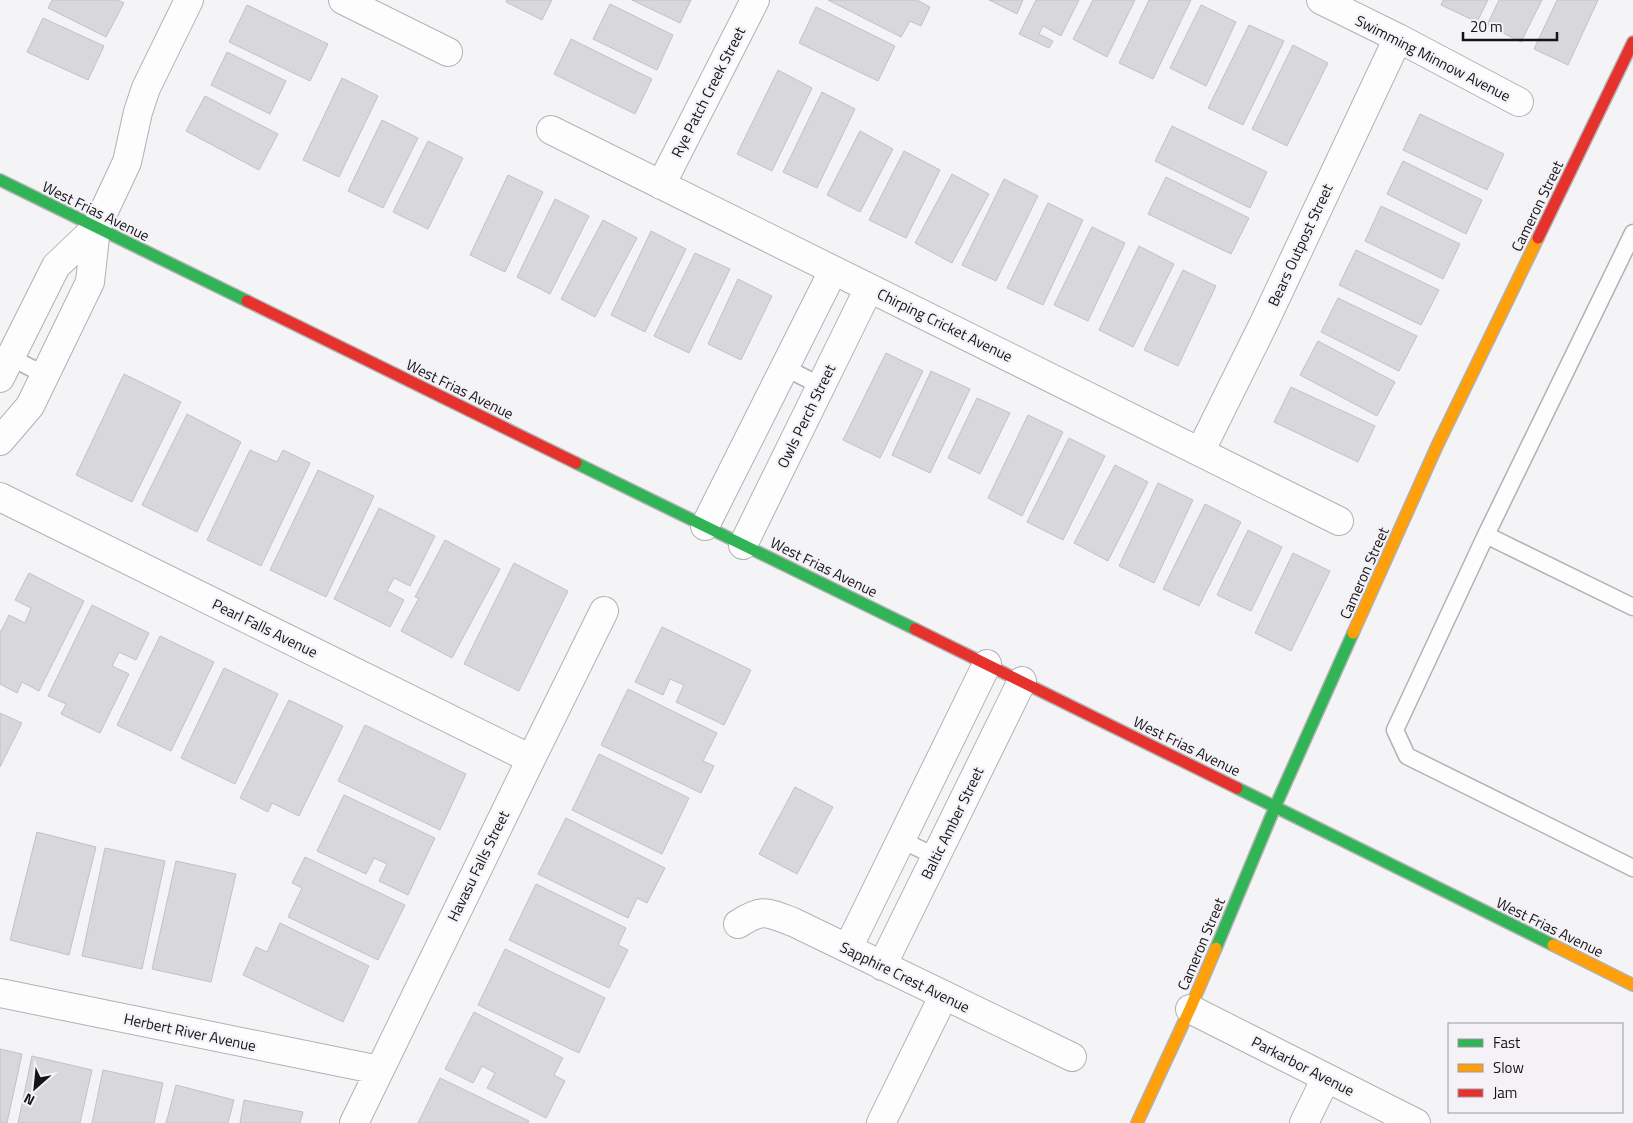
<svg xmlns="http://www.w3.org/2000/svg" width="1633" height="1123" viewBox="0 0 1633 1123" font-family="'Titillium Web',sans-serif">
	<rect width="100%" height="100%" fill="#f4f3f6"/>
	<path fill="#d8d7d9" stroke="#c3c2c3" d="M52,0H118L124,3L106,37L48,8Z
		M507,0H552L542,20L506,2Z
		M632,0H691L680,23Z
		M828,0H917L930,7L921,26L910,21L901,37Z
		M989,0H1023L1017,14Z
		M1036,0H1079L1061,36L1043,26L1039,34L1053,41L1049,48L1019,34Z
		M1093,0H1135L1107,57L1073,39Z
		M1149,0H1191L1153,79L1119,63Z
		M1443,0H1488L1477,22L1441,5Z
		M1499,0H1542L1521,42L1487,25Z
		M1557,0H1598L1568,65L1534,49Z
		M610,4L673,35L657,70L593,39Z
		M247,5L328,44L310,81L229,42Z
		M1201,5L1236,22L1206,86L1170,68Z
		M816,7L895,46L878,81L799,43Z
		M43,18L104,46L88,80L27,52Z
		M1249,25L1284,41L1243,125L1208,108Z
		M571,39L652,79L635,114L554,74Z
		M1293,45L1328,63L1287,146L1252,129Z
		M227,52L286,81L270,114L211,85Z
		M778,70L812,88L772,171L737,154Z
		M342,78L378,96L339,177L303,160Z
		M822,92L855,109L817,188L783,172Z
		M205,96L278,134L259,170L186,131Z
		M1420,114L1504,154L1487,190L1403,150Z
		M382,120L418,138L383,208L348,191Z
		M1172,126L1267,172L1250,208L1155,161Z
		M860,131L893,149L860,212L827,195Z
		M428,141L463,158L428,229L393,212Z
		M904,151L940,170L906,238L869,220Z
		M1403,161L1482,200L1466,234L1387,194Z
		M952,174L989,194L952,263L915,243Z
		M508,175L543,192L505,272L470,255Z
		M1166,177L1249,218L1231,254L1148,214Z
		M1004,179L1038,196L996,281L962,265Z
		M555,199L589,216L550,294L517,277Z
		M1048,203L1083,220L1043,305L1007,288Z
		M1381,206L1460,244L1443,279L1365,241Z
		M603,220L637,238L595,317L561,299Z
		M1092,227L1125,243L1088,321L1054,305Z
		M651,231L686,249L645,332L611,315Z
		M1139,246L1174,264L1133,347L1099,330Z
		M1356,250L1439,290L1421,325L1339,285Z
		M695,253L730,269L689,353L654,336Z
		M1183,270L1216,286L1178,366L1144,350Z
		M738,279L772,296L741,360L708,344Z
		M1338,298L1417,336L1399,371L1321,332Z
		M1318,341L1395,382L1377,416L1300,375Z
		M886,353L923,371L880,458L843,440Z
		M931,371L970,389L930,473L892,455Z
		M124,374L181,402L132,502L76,475Z
		M1291,387L1375,426L1358,462L1274,422Z
		M977,398L1010,413L980,474L948,458Z
		M187,414L241,442L197,532L142,505Z
		M1028,415L1063,432L1022,516L988,498Z
		M1069,438L1105,456L1063,540L1027,522Z
		M250,450L277,462L283,450L310,463L261,566L207,540Z
		M1115,465L1148,482L1108,561L1074,543Z
		M318,470L374,496L326,597L270,570Z
		M1158,483L1193,500L1154,583L1119,566Z
		M1205,504L1241,522L1199,606L1163,589Z
		M379,508L435,536L410,586L394,578L387,591L404,600L390,627L334,599Z
		M1248,530L1282,547L1251,611L1217,595Z
		M445,540L500,569L452,658L401,631L419,598L415,597Z
		M1293,553L1330,571L1291,651L1255,633Z
		M514,563L568,591L519,691L464,664Z
		M29,573L84,601L39,691L22,682L17,693L0,684V633L9,615L25,623L31,608L15,600Z
		M92,605L149,633L136,660L119,652L112,666L129,674L100,733L61,714L66,704L48,696Z
		M662,627L751,670L724,725L676,702L684,685L670,679L663,695L635,682Z
		M160,636L214,662L171,751L117,725Z
		M224,668L278,694L235,784L181,758Z
		M628,689L717,733L703,761L714,766L701,793L601,745Z
		M289,700L343,726L299,816L272,803L268,812L240,798Z
		M0,713L22,723L0,767Z
		M365,725L466,774L440,830L338,781Z
		M599,754L689,798L662,854L572,810Z
		M795,787L833,807L797,874L759,854Z
		M344,795L435,838L408,895L379,881L387,864L374,858L366,874L317,851Z
		M566,818L665,868L647,903L637,898L628,918L538,874Z
		M37,832L96,847L69,955L10,940Z
		M105,848L165,861L142,969L82,956Z
		M305,857L405,905L378,960L288,917L302,888L292,883Z
		M176,861L236,874L211,982L152,969Z
		M536,884L626,928L618,945L628,950L609,988L509,940Z
		M280,923L369,966L343,1022L243,975L256,947L267,952Z
		M505,949L605,998L579,1053L478,1005Z
		M474,1012L563,1058L554,1075L565,1081L546,1118L487,1088L495,1073L482,1066L473,1083L445,1069Z
		M0,1049L22,1054L7,1123H0Z
		M32,1056L92,1070L80,1123H18Z
		M103,1070L163,1083L154,1123H92Z
		M440,1078L529,1121L528,1123H418Z
		M176,1085L234,1100L228,1123H166Z
		M244,1100L303,1112L300,1123H240Z"/>
	<g fill="none" stroke-linecap="round" stroke-linejoin="round">
		<g stroke="#b2b1b3" stroke-width="19">
			<path id="lane" d="M1633,233L1486,535L1633,607
				M10,357L45,375
				M784,367L821,386
				M1486,535L1395,730L1407,756L1633,868
				M901,840L935,856"/>
		</g>
		<g stroke="#b2b1b3" stroke-width="30">
			<path id="street" d="M343,0L448,52
				M1321,0L1398,38L1519,102
				M551,130L1339,521
				M661,185L755,0
				M0,378L56,266L96,228
				M0,441L30,406L90,282L96,228L127,162L138,112L146,88L189,0
				M1200,452L1264,323L1398,38
				M0,497L531,759
				M705,526L833,271
				M743,545L869,288
				M738,924C763,908 766,912 793,922L1072,1057
				M848,948L987,664
				M882,966L1022,681
				M0,993L379,1070
				M1190,1009L1416,1123
				M354,1123L531,759L604,611
				M881,1123L944,995
				M1304,1123L1326,1078"/>
		</g>
		<g stroke="#b2b1b3" stroke-width="14">
			<path id="fast" d="M0,180L247,301
				M576,463L915,629
				M1237,788L1553,945
				M1216,948L1275,807L1353,633"/>
		</g>
		<g stroke="#b2b1b3" stroke-width="14">
			<path id="slow" d="M1353,633L1437,446L1538,238
				M1553,945L1633,985
				M1137,1123L1190,1009L1216,948"/>
		</g>
		<g stroke="#b2b1b3" stroke-width="14">
			<path id="jam" d="M1538,238L1633,42
				M247,301L576,463
				M915,629L1237,788"/>
		</g>
		<use href="#lane" stroke="#fdfdfe" stroke-width="16"/>
		<use href="#street" stroke="#fdfdfe" stroke-width="28"/>
		<use href="#fast" stroke="#30b455" stroke-width="11"/>
		<use href="#slow" stroke="#ff9f0a" stroke-width="11"/>
		<use href="#jam" stroke="#e5322d" stroke-width="11"/>
	</g>
	<g text-anchor="middle" dominant-baseline="central" stroke-width="4.5" stroke-linejoin="round" paint-order="stroke">
		<g font-size="15" fill="#151416" stroke="#f4f2f7">
			<text transform="translate(1433 58) rotate(27)">Swimming Minnow Avenue</text>
			<text transform="translate(708 92) rotate(-63)">Rye Patch Creek Street</text>
			<text transform="translate(1537 206) rotate(-64)">Cameron Street</text>
			<text transform="translate(96 211) rotate(26)">West Frias Avenue</text>
			<text transform="translate(1300 245) rotate(-65)">Bears Outpost Street</text>
			<text transform="translate(945 325) rotate(26)">Chirping Cricket Avenue</text>
			<text transform="translate(460 389) rotate(26)">West Frias Avenue</text>
			<text transform="translate(806 416) rotate(-64)">Owls Perch Street</text>
			<text transform="translate(824 567) rotate(26)">West Frias Avenue</text>
			<text transform="translate(1364 573) rotate(-66)">Cameron Street</text>
			<text transform="translate(265 628) rotate(26)">Pearl Falls Avenue</text>
			<text transform="translate(1187 746) rotate(26)">West Frias Avenue</text>
			<text transform="translate(952 823) rotate(-64)">Baltic Amber Street</text>
			<text transform="translate(478 866) rotate(-64)">Havasu Falls Street</text>
			<text transform="translate(1550 927) rotate(26)">West Frias Avenue</text>
			<text transform="translate(1201 944) rotate(-67)">Cameron Street</text>
			<text transform="translate(905 977) rotate(26)">Sapphire Crest Avenue</text>
			<text transform="translate(190 1032) rotate(12)">Herbert River Avenue</text>
			<text transform="translate(1303 1066) rotate(27)">Parkarbor Avenue</text>
		</g>
	</g>
	<rect x="1448" y="1023" width="175" height="90" fill="#f4f2f7" stroke="#9b999d"/>
	<rect x="1458" y="1039" width="25" height="8" fill="#30b455" stroke="#9b999d"/>
	<text x="1493" y="1048" font-size="15" fill="#151416">Fast</text>
	<rect x="1458" y="1064" width="25" height="8" fill="#ff9f0a" stroke="#9b999d"/>
	<text x="1493" y="1073" font-size="15" fill="#151416">Slow</text>
	<rect x="1458" y="1089" width="25" height="8" fill="#e5322d" stroke="#9b999d"/>
	<text x="1493" y="1098" font-size="15" fill="#151416">Jam</text>
	<g transform="translate(35 1088) rotate(207)" stroke="#f4f2f7" stroke-width="4" paint-order="stroke">
	<path d="M0-4L9 19L0 12L-9 19Z" fill="#151416"/>
	<text y="-8" font-size="14" font-weight="bold" text-anchor="middle" fill="#151416">N</text>
	</g>
	<path d="M1463 32v8h94v-8" fill="none" stroke="#151416" stroke-width="2.5"/>
	<text x="1470" y="32" font-size="15" fill="#151416" stroke="#f4f2f7" stroke-width="4" paint-order="stroke">20 m</text>
</svg>
